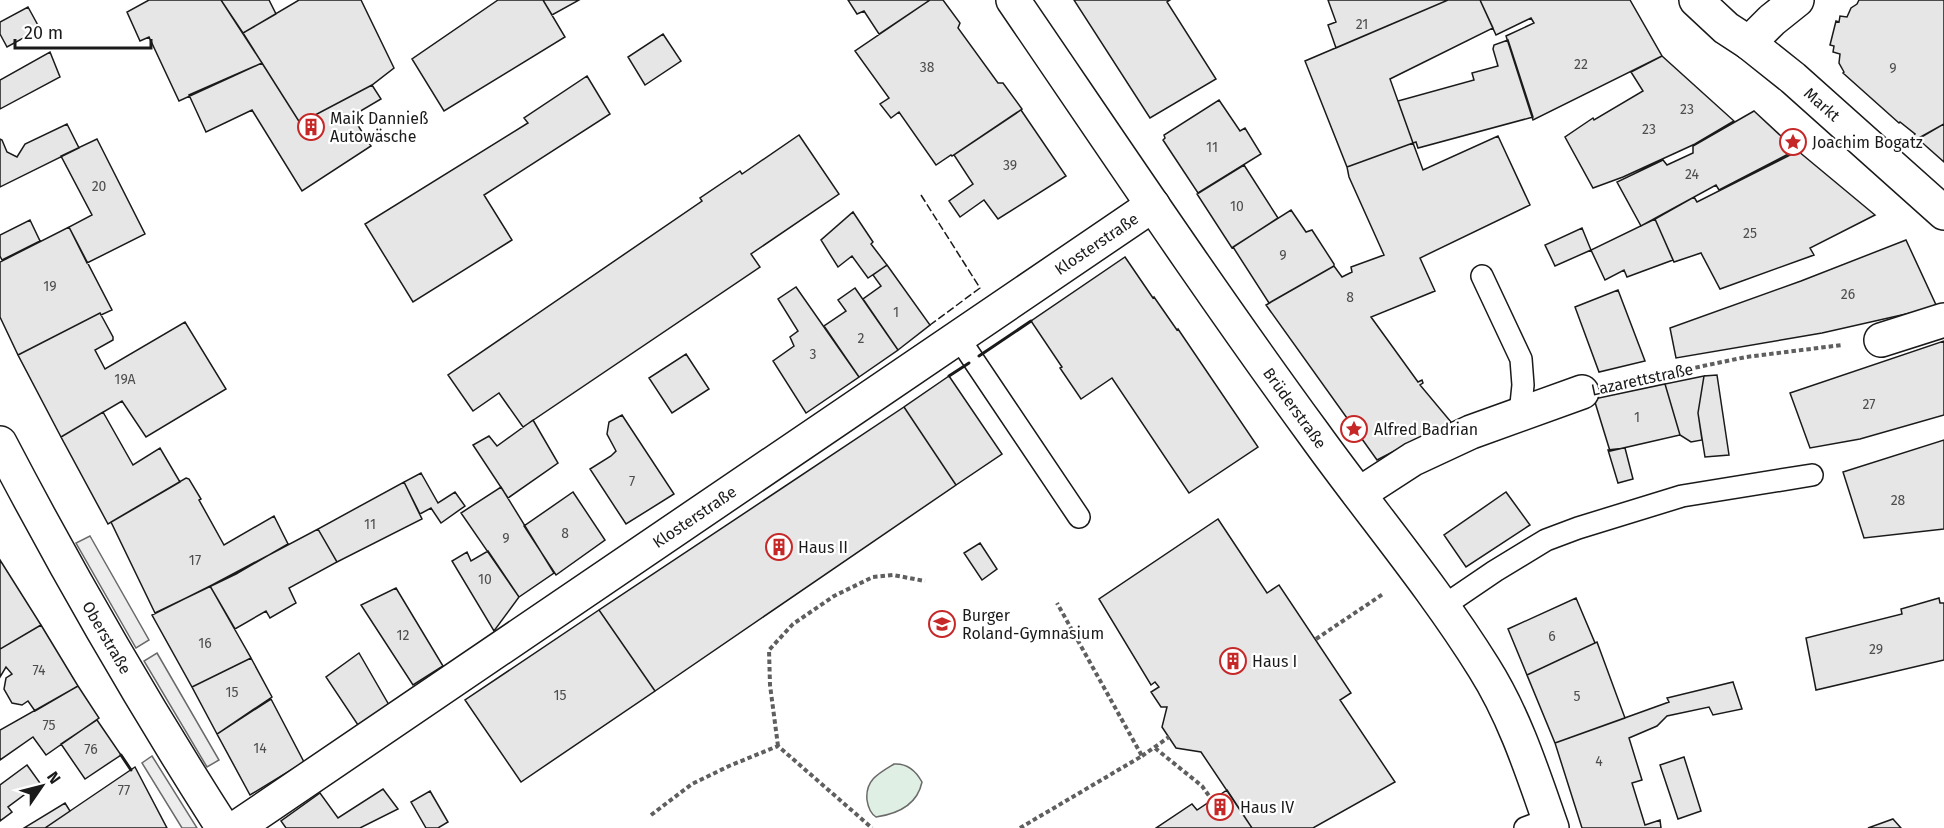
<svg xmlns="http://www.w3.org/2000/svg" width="1944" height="828" viewBox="0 0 1944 828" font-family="'Fira Sans',sans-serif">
<rect width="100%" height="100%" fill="#fff"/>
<!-- green -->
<path fill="#e0efe3" stroke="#6a6a6a" stroke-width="1.5" d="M894 764C907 763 916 771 922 782 917 806 897 814 876 817 870 813 868 807 867 800 865 780 879 773 894 764Z"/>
<!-- parking -->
<path fill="#ededed" stroke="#6a6a6a" stroke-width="1.5" d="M90 536 149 640 136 648 76 543Z
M157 653 219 760 207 767 144 661Z
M152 756 197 828H182L142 763Z"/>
<!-- building -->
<path fill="#e6e6e6" stroke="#1a1a1a" stroke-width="1.5" d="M149 0H221L262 63 179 101 149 37 140 41 127 12Z
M221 0H269L276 14 243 33Z
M299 0H361L394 68 372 85 300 123 243 33Z
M498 0H543L565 37 444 111 412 59Z
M543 0H579L552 15Z
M848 0H930L879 34 864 11 857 14Z
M930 0H943L960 23 958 28 998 83H1003L1022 109 952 156 951 155 936 165 899 112 891 118 880 104 889 98 855 51Z
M1074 0H1170L1167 2 1216 79 1150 118Z
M1328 0H1448L1336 48 1328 25 1336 22Z
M1448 0H1480L1493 28 1390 79 1413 143 1347 167 1305 61Z
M1480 0H1630L1662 56 1533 120 1506 36 1534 23 1531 18 1496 35Z
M1859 0H1944V124L1917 139 1913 137 1915 134 1900 122 1899 123 1843 73 1844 72 1839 63 1840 54 1833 52 1834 46 1830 45 1836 21 1839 22 1840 16 1847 17 1851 8 1857 4Z
M28 7 40 29 7 47 0 34V22Z
M663 34 681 61 645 85 628 57Z
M1508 40 1533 117 1418 148 1416 142 1413 143 1398 101 1474 80 1472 73 1498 66 1493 49 1494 45Z
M50 52 60 77 0 109V80Z
M1662 56 1734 121 1695 144 1623 177 1593 188 1565 137 1593 118 1594 120 1643 91 1631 72Z
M262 63 300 123 372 85 381 99 352 116 371 146 302 191 252 110 206 132 189 95Z
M587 76 610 114 484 195 512 240 413 302 365 224 528 123 524 118Z
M1219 100 1240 131 1245 128 1261 154 1198 193 1163 140 1165 138 1164 135Z
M1021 110 1066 176 998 219 984 200 960 217 949 201 973 184 954 155Z
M1754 111 1796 150 1719 190 1716 185 1641 226 1617 182 1663 160 1667 165 1693 153V146Z
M67 124 79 148 0 187V139L2 140 7 152 17 157 25 144Z
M1944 124V162L1918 139Z
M799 135 839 194 751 254 760 267 523 427 499 393 473 411 448 375 702 201 700 198 740 171 742 174Z
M1498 136 1530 205 1420 258 1435 291 1371 317 1418 382 1422 380 1423 383 1420 385 1451 422 1377 460 1266 305 1334 266 1342 277 1352 272 1351 267 1384 255 1349 177 1347 167 1413 143 1423 170Z
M97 139 145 234 87 263 69 227 92 215 61 156Z
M1798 151 1875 215 1810 248 1814 255 1720 289 1701 253 1674 262 1655 219 1694 197 1697 202Z
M1244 165 1278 218 1232 248 1197 194Z
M1291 210 1306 232 1312 230 1334 264V266L1269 303 1233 247Z
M853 212 873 242 871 244 887 265 868 278 852 256 838 267 821 240Z
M1655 219 1673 260 1627 277 1624 270 1605 280 1591 250Z
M30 220 40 241 2 260 0 256V235Z
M69 227 112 310 101 315 100 313 18 355 0 317V262Z
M1582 228 1591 250 1555 266 1545 245Z
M1906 240 1937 307 1822 333 1676 358 1670 328 1801 281Z
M1125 257 1153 298 1154 297 1177 330 1178 329 1258 447 1189 493 1112 378 1081 399 1060 368 1062 367 1031 321Z
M887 265 930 325 898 350 863 299 881 286 873 275Z
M796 287 859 377 806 413 773 361 794 346 790 337 798 331 778 299Z
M855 288 898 350 859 377 824 326 846 311 838 300Z
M1618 290 1645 361 1599 372 1575 307Z
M100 313 113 337V340L95 350 105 369 185 322 226 389 146 437 122 401 61 437 18 355Z
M1944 341V415L1860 439 1810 448 1790 393Z
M686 354 709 389 672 413 649 378Z
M1717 375 1729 455 1705 457 1698 413 1704 376Z
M949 376 1002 454 956 485 904 407Z
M1704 376 1698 413 1702 440 1691 442 1680 435 1665 384Z
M1665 384 1680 435 1610 451 1594 399Z
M904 407 956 485 655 691 599 610Z
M103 412 133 465 160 448 180 482 108 524 61 437Z
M622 415 674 494 626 524 590 469 611 456 616 451 607 434 609 422Z
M533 420 558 463 508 498 473 445 489 436 497 446Z
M1944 440V529L1864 538 1843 472Z
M1625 448 1633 479 1618 483 1608 450Z
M421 473 438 503 455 492 465 506 441 523 431 508 420 514 404 482Z
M186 478 189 479 201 499 199 500 224 545 274 516 288 544 236 574 155 613 111 522Z
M404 482 422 519 337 562 318 529Z
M501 487 554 573 519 597 461 513Z
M573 492 605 540 556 575 524 526Z
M1506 492 1530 525 1466 567 1444 535Z
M1218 519 1267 593 1279 585 1351 693 1340 700 1395 782 1313 828H1252L1201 752 1176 748 1162 727 1167 707H1161L1151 692 1159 687 1155 682 1151 685 1099 599Z
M318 529 337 562 289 588 296 603 270 618 266 611 235 629 210 586Z
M980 543 997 569 982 580 964 553Z
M488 551 519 597 494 631 452 561 467 552 471 561Z
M0 560 41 625 0 649Z
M210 586 251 658 192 687 152 615Z
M396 588 443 666 413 685 361 605Z
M1576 598 1595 643 1527 675 1508 629Z
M1939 598 1940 603H1944V660L1816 690 1806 638 1902 614 1901 609Z
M599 610 655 691 521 782 465 700Z
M41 625 78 686 35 711 28 701 22 705 12 703 4 689 6 678 12 674 6 667 0 677V649Z
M1597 642 1625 718 1555 743 1527 675Z
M359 653 389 705 358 725 326 677Z
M251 658 272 697 217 734 192 687Z
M1733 682 1742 709 1713 715 1709 707 1667 716 1657 726 1629 738 1642 780 1632 783 1645 825 1660 820 1661 828H1582L1555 743 1669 702 1667 698Z
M78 686 99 718 46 755 33 737 0 760V730Z
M271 699 304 762 250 795 217 734Z
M97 720 121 755 85 779 61 744Z
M1684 757 1701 811 1678 819 1660 765Z
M27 765 40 783 8 807 12 812 0 821V785Z
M135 767 167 828H45L70 811Z
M383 789 398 809 360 828H286L281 821 320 793 338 818Z
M1227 790 1252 828H1156L1192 804 1197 810Z
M430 791 448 822 438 828H426L411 802Z
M65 803 70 811 45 828H24Z
M1893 819 1901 828H1868Z"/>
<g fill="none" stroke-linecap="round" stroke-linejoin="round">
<defs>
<path id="service" d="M1482 276 1521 359 1523 385 1520 414
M958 337 1079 517
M1442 607 1495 571 1546 540 1578 528 1682 496 1812 475
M1525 828 1549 819"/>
<g id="minor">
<path d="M1749 43 1772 20 1797 0"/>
<path d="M1881 340 1944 320"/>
<path id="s1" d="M0 443C69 575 143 703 223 828"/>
<path d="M1359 494 1413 459 1471 432 1582 392"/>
<path id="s2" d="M236 828 1153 205"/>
</g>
<g id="tertiary">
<path id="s3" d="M1013 0C1112 145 1210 292 1314 434 1370 512 1433 586 1484 668 1515 717 1533 774 1552 828"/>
<path id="s4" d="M1696 0 1726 28 1749 43 1793 78 1944 213"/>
</g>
</defs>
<!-- service casing -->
<use href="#service" stroke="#1a1a1a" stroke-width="24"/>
<!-- minor casing -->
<use href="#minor" stroke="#1a1a1a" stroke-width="36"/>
<!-- tertiary casing -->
<use href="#tertiary" stroke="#1a1a1a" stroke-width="36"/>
<!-- path -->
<path stroke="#5f5f5f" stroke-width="4" stroke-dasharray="4.5 3" stroke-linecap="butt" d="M1622 383 1746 357 1842 345
M1316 639 1383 594
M778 746 770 685 769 650 793 624 834 596 873 577 893 575 925 581
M1155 748 1202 786 1212 800
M1142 756 1169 737
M651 815 692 784 729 766 778 746 872 828
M1020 828 1142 756 1057 603"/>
<!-- service -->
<use href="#service" stroke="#fff" stroke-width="21"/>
<!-- minor -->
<use href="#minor" stroke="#fff" stroke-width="33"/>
<!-- tertiary -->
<use href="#tertiary" stroke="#fff" stroke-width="33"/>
<!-- fence -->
<path stroke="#1a1a1a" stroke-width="1.5" stroke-dasharray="8 3" stroke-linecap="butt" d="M921 195 980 288 930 325"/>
<!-- wall -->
<path stroke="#1a1a1a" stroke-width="3" d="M979 356 1031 321
M949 376 969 363
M121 755 131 770"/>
</g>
<!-- icons -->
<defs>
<symbol id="building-ring" viewBox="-11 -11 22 22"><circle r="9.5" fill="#fff" stroke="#c62828" stroke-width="1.5"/><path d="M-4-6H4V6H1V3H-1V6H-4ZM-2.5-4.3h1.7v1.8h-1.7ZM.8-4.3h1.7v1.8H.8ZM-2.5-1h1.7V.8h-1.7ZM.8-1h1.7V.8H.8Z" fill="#c62828"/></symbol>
<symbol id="sight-ring" viewBox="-11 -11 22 22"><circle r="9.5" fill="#fff" stroke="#c62828" stroke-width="1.5"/><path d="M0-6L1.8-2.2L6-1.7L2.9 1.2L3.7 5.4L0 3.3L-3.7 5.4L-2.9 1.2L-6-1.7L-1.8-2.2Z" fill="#c62828"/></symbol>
<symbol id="school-ring" viewBox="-11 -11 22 22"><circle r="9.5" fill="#fff" stroke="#c62828" stroke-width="1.5"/><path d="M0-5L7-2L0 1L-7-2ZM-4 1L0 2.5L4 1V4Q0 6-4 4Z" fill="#c62828"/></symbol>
</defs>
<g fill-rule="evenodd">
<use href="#building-ring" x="296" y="112" width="30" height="30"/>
<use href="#sight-ring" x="1778" y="127" width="30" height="30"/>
<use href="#sight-ring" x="1339" y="414" width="30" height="30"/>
<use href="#building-ring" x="764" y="532" width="30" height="30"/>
<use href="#school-ring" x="927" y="609" width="30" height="30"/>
<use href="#building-ring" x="1218" y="646" width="30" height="30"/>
<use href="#building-ring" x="1205" y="792" width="30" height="30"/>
</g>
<g text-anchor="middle" stroke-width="4.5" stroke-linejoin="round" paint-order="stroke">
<!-- number labels -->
<g font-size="14" fill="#4d4d4d">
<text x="1362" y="29">21</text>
<text x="1581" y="69">22</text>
<text x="927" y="72">38</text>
<text x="1893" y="73">9</text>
<text x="1687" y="114">23</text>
<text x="1649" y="134">23</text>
<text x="1212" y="152">11</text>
<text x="1010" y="170">39</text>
<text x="1692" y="179">24</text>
<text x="99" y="191">20</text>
<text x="1237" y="211">10</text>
<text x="1750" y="238">25</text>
<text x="1283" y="260">9</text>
<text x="50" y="291">19</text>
<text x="1848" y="299">26</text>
<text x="1350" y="302">8</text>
<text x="896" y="317">1</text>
<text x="861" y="343">2</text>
<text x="813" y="359">3</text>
<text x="125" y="384">19A</text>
<text x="1869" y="409">27</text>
<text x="1637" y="422">1</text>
<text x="632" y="486">7</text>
<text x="1898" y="505">28</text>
<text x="370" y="529">11</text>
<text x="565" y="538">8</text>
<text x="506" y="543">9</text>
<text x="195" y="565">17</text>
<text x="485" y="584">10</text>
<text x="403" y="640">12</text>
<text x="1552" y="641">6</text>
<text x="205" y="648">16</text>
<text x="1876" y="654">29</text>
<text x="39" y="675">74</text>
<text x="232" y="697">15</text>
<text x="560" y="700">15</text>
<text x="1577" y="701">5</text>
<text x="49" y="730">75</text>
<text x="260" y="753">14</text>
<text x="91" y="754">76</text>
<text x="1599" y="766">4</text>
<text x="124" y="795">77</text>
</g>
<!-- street labels -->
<g font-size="16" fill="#1a1a1a" stroke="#fff">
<text dy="6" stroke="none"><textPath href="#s4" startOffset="164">Markt</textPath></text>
<text dy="6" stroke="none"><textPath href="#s2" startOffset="1040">Klosterstraße</textPath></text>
<text transform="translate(1642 379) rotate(-12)" y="6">Lazarettstraße</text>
<text dy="6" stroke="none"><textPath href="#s3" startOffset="496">Brüderstraße</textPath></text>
<text dy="6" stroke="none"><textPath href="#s2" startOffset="554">Klosterstraße</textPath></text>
<text dy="6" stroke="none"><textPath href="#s1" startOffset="222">Oberstraße</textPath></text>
</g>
<!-- poi labels -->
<g font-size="16" fill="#1a1a1a" stroke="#fff" text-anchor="start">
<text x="330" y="124">Maik Dannieß<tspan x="330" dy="18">Autowäsche</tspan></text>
<text x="1812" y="148">Joachim Bogatz</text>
<text x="1374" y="435">Alfred Badrian</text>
<text x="798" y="553">Haus II</text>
<text x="962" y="621">Burger<tspan x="962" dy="18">Roland-Gymnasium</tspan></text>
<text x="1252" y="667">Haus I</text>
<text x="1240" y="813">Haus IV</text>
</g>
</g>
<!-- north arrow -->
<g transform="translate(42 786) rotate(55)" stroke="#ffffff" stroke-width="4.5" paint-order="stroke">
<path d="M0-4.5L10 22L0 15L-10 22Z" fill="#1a1a1a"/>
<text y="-9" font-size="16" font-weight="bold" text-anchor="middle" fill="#1a1a1a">N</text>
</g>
<!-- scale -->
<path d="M15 39v9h136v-9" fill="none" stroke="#1a1a1a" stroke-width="3"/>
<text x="24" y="39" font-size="18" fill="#1a1a1a" stroke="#ffffff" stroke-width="4.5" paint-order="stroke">20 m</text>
</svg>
